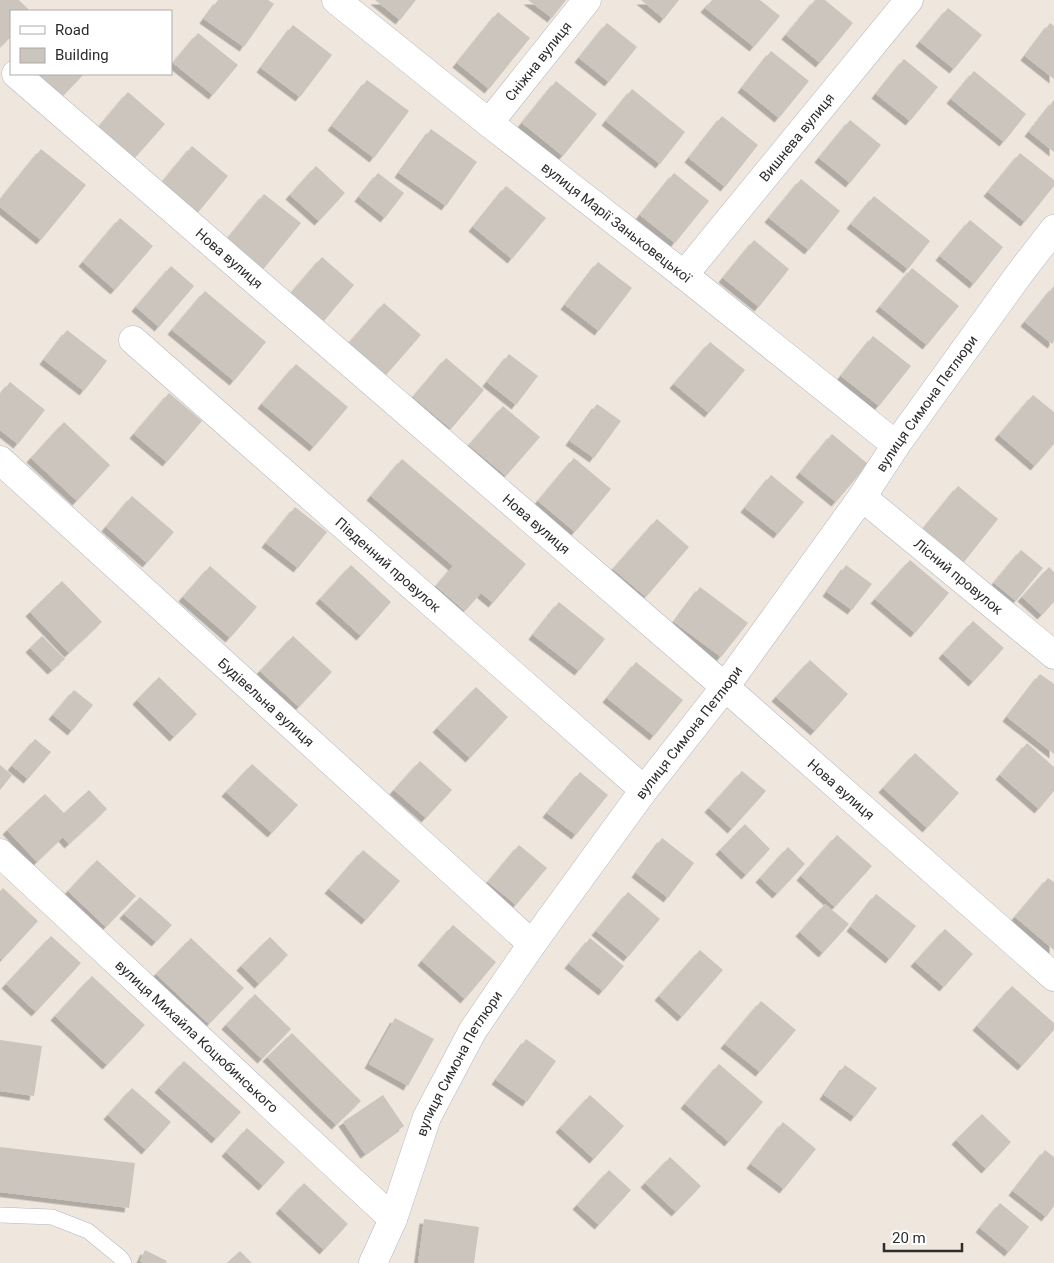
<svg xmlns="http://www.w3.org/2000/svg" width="1054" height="1263" viewBox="0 0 1054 1263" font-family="Roboto,sans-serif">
<defs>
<filter id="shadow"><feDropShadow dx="-4.5" dy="4.5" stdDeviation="0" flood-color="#0004"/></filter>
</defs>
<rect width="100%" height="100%" fill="#efe7de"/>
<!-- building -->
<path fill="#cbc5bd" filter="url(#shadow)" d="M0 0H19L30 11H11V37L0 47Z
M218 0H268L274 4 244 47 204 19Z
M375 0H416L400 20Z
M528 0H566L552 18Z
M641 0H679L664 19Z
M712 0H760L780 16 754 47 705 8Z
M815 0H825L853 23 820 63 786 35Z
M948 8 982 35 954 69 920 42Z
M498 12 530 38 489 89 457 63Z
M607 23 637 47 609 82 579 58Z
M1050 23 1054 26V79L1025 56Z
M293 25 332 55 300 97 261 68Z
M198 33 238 65 213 95 173 63Z
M771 51 809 81 779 118 742 88Z
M904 59 938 87 910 121 876 94Z
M974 71 1026 114 1004 142 951 99Z
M33 74H84L59 100Z
M367 80 409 111 374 158 332 126Z
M556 81 597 114 563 156 522 123Z
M632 89 685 132 660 164 606 121Z
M128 92 165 124 133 160 97 129Z
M1054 100V152L1029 132Z
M722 116 758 145 725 187 689 158Z
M850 120 881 145 850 183 819 158Z
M431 129 477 162 446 206 399 173Z
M192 146 228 176 196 215 160 185Z
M41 149 86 185 41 240 0 207V200Z
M1020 153 1054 180V186L1025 222 988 192Z
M316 166 345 193 319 221 290 195Z
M378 173 404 193 385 218 359 197Z
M674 173 709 201 675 243 640 215Z
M801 179 840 211 809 250 769 218Z
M506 186 546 218 512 259 473 227Z
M264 194 301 223 261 272 224 243Z
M874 196 930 241 908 269 851 224Z
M120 218 153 246 115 290 83 262Z
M970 220 1003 247 974 284 940 256Z
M754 240 789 269 759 307 723 278Z
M322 257 354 285 324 321 291 293Z
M598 262 632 288 599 331 565 305Z
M171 266 194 286 159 327 136 307Z
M912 268 959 306 927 345 880 307Z
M1054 286V341L1052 344 1025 322Z
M205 291 266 342 234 381 172 330Z
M384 303 421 335 385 376 348 344Z
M67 330 107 361 84 391 44 360Z
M873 336 911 366 879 406 841 376Z
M710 342 745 370 709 413 674 384Z
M509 354 538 376 516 405 487 382Z
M446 358 484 390 451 429 413 397Z
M296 364 348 407 314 447 262 404Z
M10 382 45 410 18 444 0 430V395Z
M169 393 202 421 167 462 134 434Z
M1033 395 1054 412V444L1035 466 999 435Z
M597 404 621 421 594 458 570 441Z
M503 406 540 437 506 476 469 445Z
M64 422 110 465 77 501 31 458Z
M832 434 868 464 836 502 800 473Z
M574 458 611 489 575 532 538 501Z
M402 459 526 564 493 603 481 593 465 611 436 586 453 566 371 496Z
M771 475 804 502 778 534 745 508Z
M958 486 998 519 964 562 923 529Z
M132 496 174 532 147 563 106 527Z
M295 507 327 532 298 568 266 543Z
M657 519 689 547 646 597 613 569Z
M1021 550 1043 568 1016 601 994 583Z
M910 560 949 593 915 633 875 599Z
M351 565 391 602 361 636 320 599Z
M846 565 872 584 852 610 827 592Z
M210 566 257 607 230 638 183 597Z
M1049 567 1054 572V602L1042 615 1022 597Z
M62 581 102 622 69 653 30 612Z
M700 587 748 623 721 657 674 622Z
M559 602 605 639 579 671 533 635Z
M973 621 1004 648 973 682 943 654Z
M42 636 65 659 52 670 30 648Z
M293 636 332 672 299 707 260 671Z
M810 660 848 694 815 731 776 697Z
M636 662 683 700 654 736 607 698Z
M1040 674 1054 684V754L1007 717Z
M159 677 197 714 174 737 137 700Z
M476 687 508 717 470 758 437 728Z
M74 690 93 705 72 731 53 715Z
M35 739 51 752 28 779 12 766Z
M1027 743 1054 767V791L1039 809 1000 775Z
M915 753 959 793 927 828 883 788Z
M420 761 452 790 426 818 394 790Z
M252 764 298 805 272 833 226 792Z
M0 765 12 775 0 790Z
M742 771 766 791 732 829 709 808Z
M580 772 608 795 576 835 547 813Z
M89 790 107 809 69 844 63 837 37 862 7 830 45 794 64 813Z
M745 824 770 849 746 875 720 850Z
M837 835 872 866 835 907 801 876Z
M662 838 694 863 668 898 636 873Z
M519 845 547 868 516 905 488 882Z
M788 847 805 864 777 894 760 878Z
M363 850 400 881 366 920 329 889Z
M97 860 136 896 106 927 68 891Z
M1048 878 1054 882V950L1015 917Z
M3 888 38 921 2 960 0 958V891Z
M628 892 660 919 628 957 596 931Z
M876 894 916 926 890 959 851 927Z
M140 897 172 925 156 942 124 914Z
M825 904 849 924 823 953 800 932Z
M453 925 496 962 465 999 422 961Z
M945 929 973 954 944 987 915 962Z
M51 936 81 963 36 1012 6 984Z
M270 937 288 955 259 984 241 966Z
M191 938 244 988 209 1024 156 974Z
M590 938 624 966 603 991 569 964Z
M700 950 723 970 682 1017 659 996Z
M92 976 145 1025 107 1065 55 1016Z
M1012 986 1054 1023V1030L1022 1066 977 1026Z
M255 994 291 1029 262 1059 226 1025Z
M761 1001 796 1030 760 1072 725 1044Z
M395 1018 434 1039 408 1086 369 1064Z
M292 1033 361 1101 336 1125 267 1057Z
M526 1039 556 1061 527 1102 496 1080Z
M0 1040 42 1046 34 1096 0 1091Z
M184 1061 241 1112 216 1139 159 1088Z
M719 1064 763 1102 729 1142 685 1104Z
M845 1065 877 1088 855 1117 824 1095Z
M132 1088 171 1122 146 1150 108 1115Z
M383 1095 404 1126 365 1154 343 1122Z
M590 1095 624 1126 594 1159 560 1128Z
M982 1114 1011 1142 986 1169 956 1140Z
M783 1122 816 1149 784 1189 751 1164Z
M247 1128 285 1162 263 1186 226 1152Z
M0 1147 135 1163 129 1208 0 1192Z
M1045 1150 1054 1157V1206L1046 1217 1013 1191Z
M670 1157 701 1186 676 1212 645 1183Z
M609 1170 631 1190 599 1225 577 1205Z
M304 1183 348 1224 324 1250 280 1209Z
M1000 1203 1029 1227 1009 1252 980 1228Z
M424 1219 479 1227 474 1263H418Z
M145 1250 167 1261 166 1263H143L140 1261Z
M240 1251 252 1263H227Z"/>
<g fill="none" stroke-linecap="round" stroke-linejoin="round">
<defs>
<path id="lane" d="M0 1215 52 1217 88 1231 121 1258 124 1263"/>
<g id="street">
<path id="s1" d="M336 0 489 123 684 275 896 445"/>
<path id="s2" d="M16 74 725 687 1054 977"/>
<path id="s3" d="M489 123 587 0"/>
<path id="s4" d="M684 275 909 0"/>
<path id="s5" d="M133 340 644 790"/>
<path id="s6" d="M0 460 532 944"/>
<path id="s7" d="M862 497 1054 655"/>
<path id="s8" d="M0 853 393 1219"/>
<path id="s9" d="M373 1263 393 1219 427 1117 473 1030 532 944 644 790 725 687 862 497 896 445 1020 273 1054 229"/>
</g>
</defs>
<!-- lane casing -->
<use href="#lane" stroke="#b2b6c1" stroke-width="16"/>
<!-- street casing -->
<use href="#street" stroke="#b2b6c1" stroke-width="29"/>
<!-- lane -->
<use href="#lane" stroke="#fff" stroke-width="15"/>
<!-- street -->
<use href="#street" stroke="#fff" stroke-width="28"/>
</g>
<g text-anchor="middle" stroke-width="5" stroke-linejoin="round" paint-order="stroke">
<!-- street labels -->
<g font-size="14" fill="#2d2d2d" stroke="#fff">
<text dy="5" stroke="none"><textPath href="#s3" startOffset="79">Сніжна вулиця</textPath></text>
<text dy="5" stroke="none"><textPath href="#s4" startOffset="178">Вишнева вулиця</textPath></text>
<text dy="5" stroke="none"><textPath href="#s1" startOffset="358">вулиця Марії Заньковецької</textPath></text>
<text dy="5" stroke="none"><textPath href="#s2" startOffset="282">Нова вулиця</textPath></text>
<text dy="5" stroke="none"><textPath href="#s9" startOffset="1028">вулиця Симона Петлюри</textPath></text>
<text dy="5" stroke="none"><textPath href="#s2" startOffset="688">Нова вулиця</textPath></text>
<text dy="5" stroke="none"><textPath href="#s5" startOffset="340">Південний провулок</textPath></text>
<text dy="5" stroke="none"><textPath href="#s7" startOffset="125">Лісний провулок</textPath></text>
<text dy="5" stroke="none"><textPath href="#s6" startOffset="360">Будівельна вулиця</textPath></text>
<text dy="5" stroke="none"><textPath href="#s9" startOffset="622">вулиця Симона Петлюри</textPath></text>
<text dy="5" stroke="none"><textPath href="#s2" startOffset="1092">Нова вулиця</textPath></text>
<text dy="5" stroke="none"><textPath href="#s8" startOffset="269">вулиця Михайла Коцюбинського</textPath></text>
<text dy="5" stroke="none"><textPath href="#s9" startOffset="218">вулиця Симона Петлюри</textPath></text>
</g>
</g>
<!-- legend -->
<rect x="10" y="10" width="162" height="65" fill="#ffffff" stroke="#ababab"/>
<rect x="20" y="26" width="25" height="8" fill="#ffffff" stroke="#ababab"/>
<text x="55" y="35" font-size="15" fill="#2d2d2d">Road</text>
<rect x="20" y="48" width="25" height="15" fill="#cbc5bd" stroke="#ababab"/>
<text x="55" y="60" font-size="15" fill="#2d2d2d">Building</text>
<!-- scale -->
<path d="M884 1243v8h78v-8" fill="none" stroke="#2d2d2d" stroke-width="2.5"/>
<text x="892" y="1243" font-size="15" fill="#2d2d2d" stroke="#ffffff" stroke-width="4" paint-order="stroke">20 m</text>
</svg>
